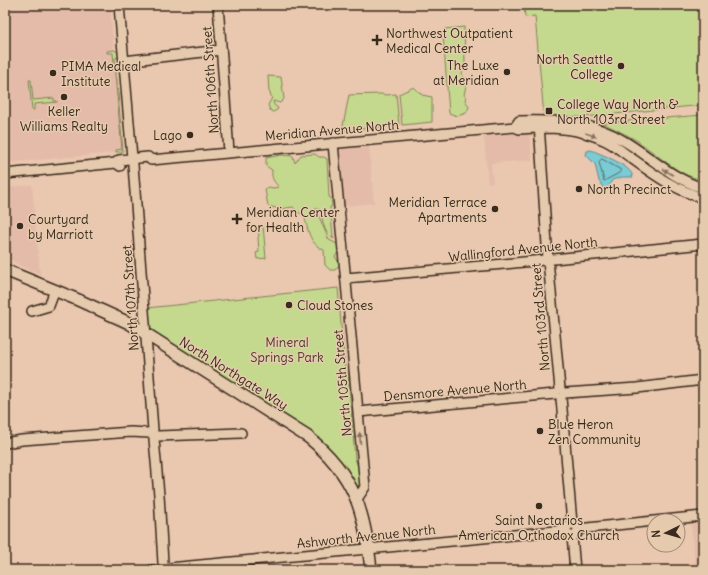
<svg xmlns="http://www.w3.org/2000/svg" width="708" height="575" viewBox="0 0 708 575" font-family="Delius,sans-serif">
<rect width="100%" height="100%" fill="#eac7af"/>
<filter id="ink" filterUnits="userSpaceOnUse"><feTurbulence type="fractalNoise" baseFrequency=".025" numOctaves="2"/><feDisplacementMap in="SourceGraphic" scale="8" xChannelSelector="R" yChannelSelector="G"/><feConvolveMatrix kernelMatrix="1 2 1 2 8 2 1 2 1" color-interpolation-filters="sRGB"/></filter>
<g filter="url(#ink)">
<!-- built -->
<path fill="#e4bba9" d="M5 5H110L123 152 5 163Z
M529 132 532 160 491 163 493 183H488L484 137Z
M369 146 374 203 344 206 339 149Z
M32 185 40 274 23 267 5 257V188Z
M703 522V564L695 565 691 523Z"/>
<!-- green -->
<path fill="#c4d98e" stroke="#808256" d="M524 5H703V105L585 117 544 116 535 16 525 17Z
M464 27 465 63C460 69 462 79 466 85L464 95 466 97 465 100 469 107 466 113 457 116 449 113 443 34 445 29Z
M114 50 118 52 120 57 115 58 123 152H116V150L122 149 113 53H107V51Z
M268 76 281 77 284 99 280 103 273 101 274 105 278 108 277 110 273 112 270 110 268 105 272 98 269 91Z
M29 80H31L33 100 54 98V101H57V102L34 104V110H32Z
M414 87 422 95 432 97V122L402 125 399 94Z
M381 94 386 95 396 94 399 125 342 131 349 95Z
M703 115V178C687 183 651 149 636 140 626 134 614 129 603 123Z
M315 154 319 157H324L327 159 329 197 331 198 332 206 330 207 333 237 334 239C322 233 324 219 319 209H315C321 219 324 230 329 240L339 245V251L335 257 340 264 335 270H330L325 265 324 250C309 244 308 229 304 215L298 212 293 207 280 209 268 206 265 189 269 187 273 188 279 187C274 182 271 178 272 170L266 166V158L281 155 293 156 295 163 301 155Z
M258 226H263L266 258 257 259 256 253 259 252 258 237 259 236Z
M338 288 345 370 348 373 355 459 360 471V484L357 487 337 457 312 433 149 328 147 308Z"/>
<!-- water -->
<path fill="#7acbd4" stroke="#618b8b" d="M591 150C601 154 632 166 633 177H622L612 180 608 189H604L599 181 595 164 586 155 587 151Z"/>
<g fill="none" stroke-linecap="round" stroke-linejoin="round">
<!-- shore -->
<path stroke="#546a67" stroke-width="1" d="M602 159 621 170V172L604 181 599 162Z"/>
<defs>
<path id="minor" d="M119 5 132 158
M218 5 229 152
M124 61 221 50
M539 124 548 260 560 389
M515 127 519 121C556 120 592 121 624 141 651 157 671 178 703 188
M333 143 365 487 357 499
M116 163 119 160 148 157 151 160 515 127 519 129C549 127 578 127 606 141 616 146 624 153 634 160 656 176 676 190 703 198
M133 165 153 430
M5 174 116 163 120 166
M346 278 504 264 703 244
M32 311 49 306 55 290
M565 393 637 388 703 380
M561 398 572 523
M358 412 555 394
M158 436 241 433
M154 439 159 495 163 563
M5 443 22 440 131 432 149 433
M654 521 703 516
M566 530a6 6 0 1 1 12 0a6 6 0 1 1-12 0Z
M578 529 654 521
M572 536 575 570
M169 568 566 530
M152 570H157"/>
<path id="major" d="M5 270 76 299 129 323 308 437C355 475 365 512 371 570"/>
</defs>
<!-- minor casing -->
<use href="#minor" stroke="#3b2a1e" stroke-width="12"/>
<!-- major casing -->
<use href="#major" stroke="#3b2a1e" stroke-width="14"/>
<!-- minor -->
<use href="#minor" stroke="#e6caad" stroke-width="9"/>
<!-- major -->
<use href="#major" stroke="#e6caad" stroke-width="11"/>
</g>
<!-- one-way arrows -->
<defs><path id="oneway-solid" d="M-6-.8H1V-3.2L6.5 0L1 3.2V.8H-6Z"/></defs>
<g fill="#88725e">
<use href="#oneway-solid" transform="translate(591 135) rotate(19)"/>
<use href="#oneway-solid" transform="translate(668 172) rotate(-149)"/>
<use href="#oneway-solid" transform="translate(360 438) rotate(-95)"/>
</g>
</g>
<!-- markers -->
<g fill="#3b2a1e" stroke="#e6caad" stroke-width="1.5">
<path d="M375 34h4v4h4v4h-4v4h-4v-4h-4v-4h4z"/>
<circle cx="621" cy="66" r="4"/>
<circle cx="507" cy="72" r="4"/>
<circle cx="53" cy="73" r="4"/>
<circle cx="64" cy="97" r="4"/>
<rect x="545" y="107" width="8" height="8" rx="2"/>
<circle cx="190" cy="135" r="4"/>
<circle cx="579" cy="189" r="4"/>
<circle cx="495" cy="209" r="4"/>
<path d="M235 213h4v4h4v4h-4v4h-4v-4h-4v-4h4z"/>
<circle cx="20" cy="226" r="4"/>
<circle cx="289" cy="305" r="4"/>
<circle cx="540" cy="431" r="4"/>
<circle cx="539" cy="506" r="4"/>
</g>
<g text-anchor="middle" stroke-width="3" stroke-linejoin="round" paint-order="stroke">
<!-- poi labels -->
<g font-size="13" fill="#3b2a1e" stroke="#e6caad" text-anchor="start">
<text x="386" y="38">Northwest Outpatient<tspan x="386" dy="15">Medical Center</tspan></text>
<text x="613" y="64" text-anchor="end">North Seattle<tspan x="613" dy="15">College</tspan></text>
<text x="499" y="70" text-anchor="end">The Luxe<tspan x="499" dy="15">at Meridian</tspan></text>
<text x="61" y="71">PIMA Medical<tspan x="61" dy="15">Institute</tspan></text>
<text x="557" y="109">College Way North &amp;<tspan x="557" dy="15">North 103rd Street</tspan></text>
<text x="64" y="116" text-anchor="middle">Keller<tspan x="64" dy="15">Williams Realty</tspan></text>
<text x="182" y="140" text-anchor="end">Lago</text>
<text x="587" y="194">North Precinct</text>
<text x="487" y="207" text-anchor="end">Meridian Terrace<tspan x="487" dy="15">Apartments</tspan></text>
<text x="246" y="217">Meridian Center<tspan x="246" dy="15">for Health</tspan></text>
<text x="28" y="224">Courtyard<tspan x="28" dy="15">by Marriott</tspan></text>
<text x="297" y="310">Cloud Stones</text>
<text x="548" y="429">Blue Heron<tspan x="548" dy="15">Zen Community</tspan></text>
<text x="539" y="525" text-anchor="middle">Saint Nectarios<tspan x="539" dy="15">American Orthodox Church</tspan></text>
</g>
<!-- street labels -->
<g font-size="13" fill="#3b2a1e" stroke="#e6caad">
<text transform="translate(210 80) rotate(-94)" y="5">North 106th Street</text>
<text transform="translate(332 130) rotate(-5)" y="5">Meridian Avenue North</text>
<text transform="translate(523 249) rotate(-6)" y="5">Wallingford Avenue North</text>
<text transform="translate(130 298) rotate(-94)" y="5">North 107th Street</text>
<text transform="translate(540 317) rotate(-95)" y="5">North 103rd Street</text>
<text transform="translate(234 373) rotate(32)" y="5">North Northgate Way</text>
<text transform="translate(342 383) rotate(-95)" y="5">North 105th Street</text>
<text transform="translate(455 390) rotate(-5)" y="5">Densmore Avenue North</text>
<text transform="translate(366 536) rotate(-6)" y="5">Ashworth Avenue North</text>
</g>
<!-- park labels -->
<g font-size="13" fill="#493c29" stroke="#e6caad">
<text x="287" y="347">Mineral<tspan x="287" dy="15">Springs Park</tspan></text>
</g>
</g>
<!-- margin -->
<rect width="708" height="575" fill="none" stroke="#e6caad" stroke-width="20"/>
<rect x="10" y="10" width="688" height="555" fill="none" stroke="#3b2a1e" stroke-width="1.5" filter="url(#ink)"/>
<!-- north arrow -->
<g transform="translate(666 533) rotate(265)"><circle r="19" fill="#e6caad" stroke="#a28a74"/>
<path d="M0-3L7 15L0 10L-7 15Z" fill="#3b2a1e"/>
<text y="-6" font-size="11" font-weight="bold" text-anchor="middle" fill="#3b2a1e">N</text>
</g>
</svg>
